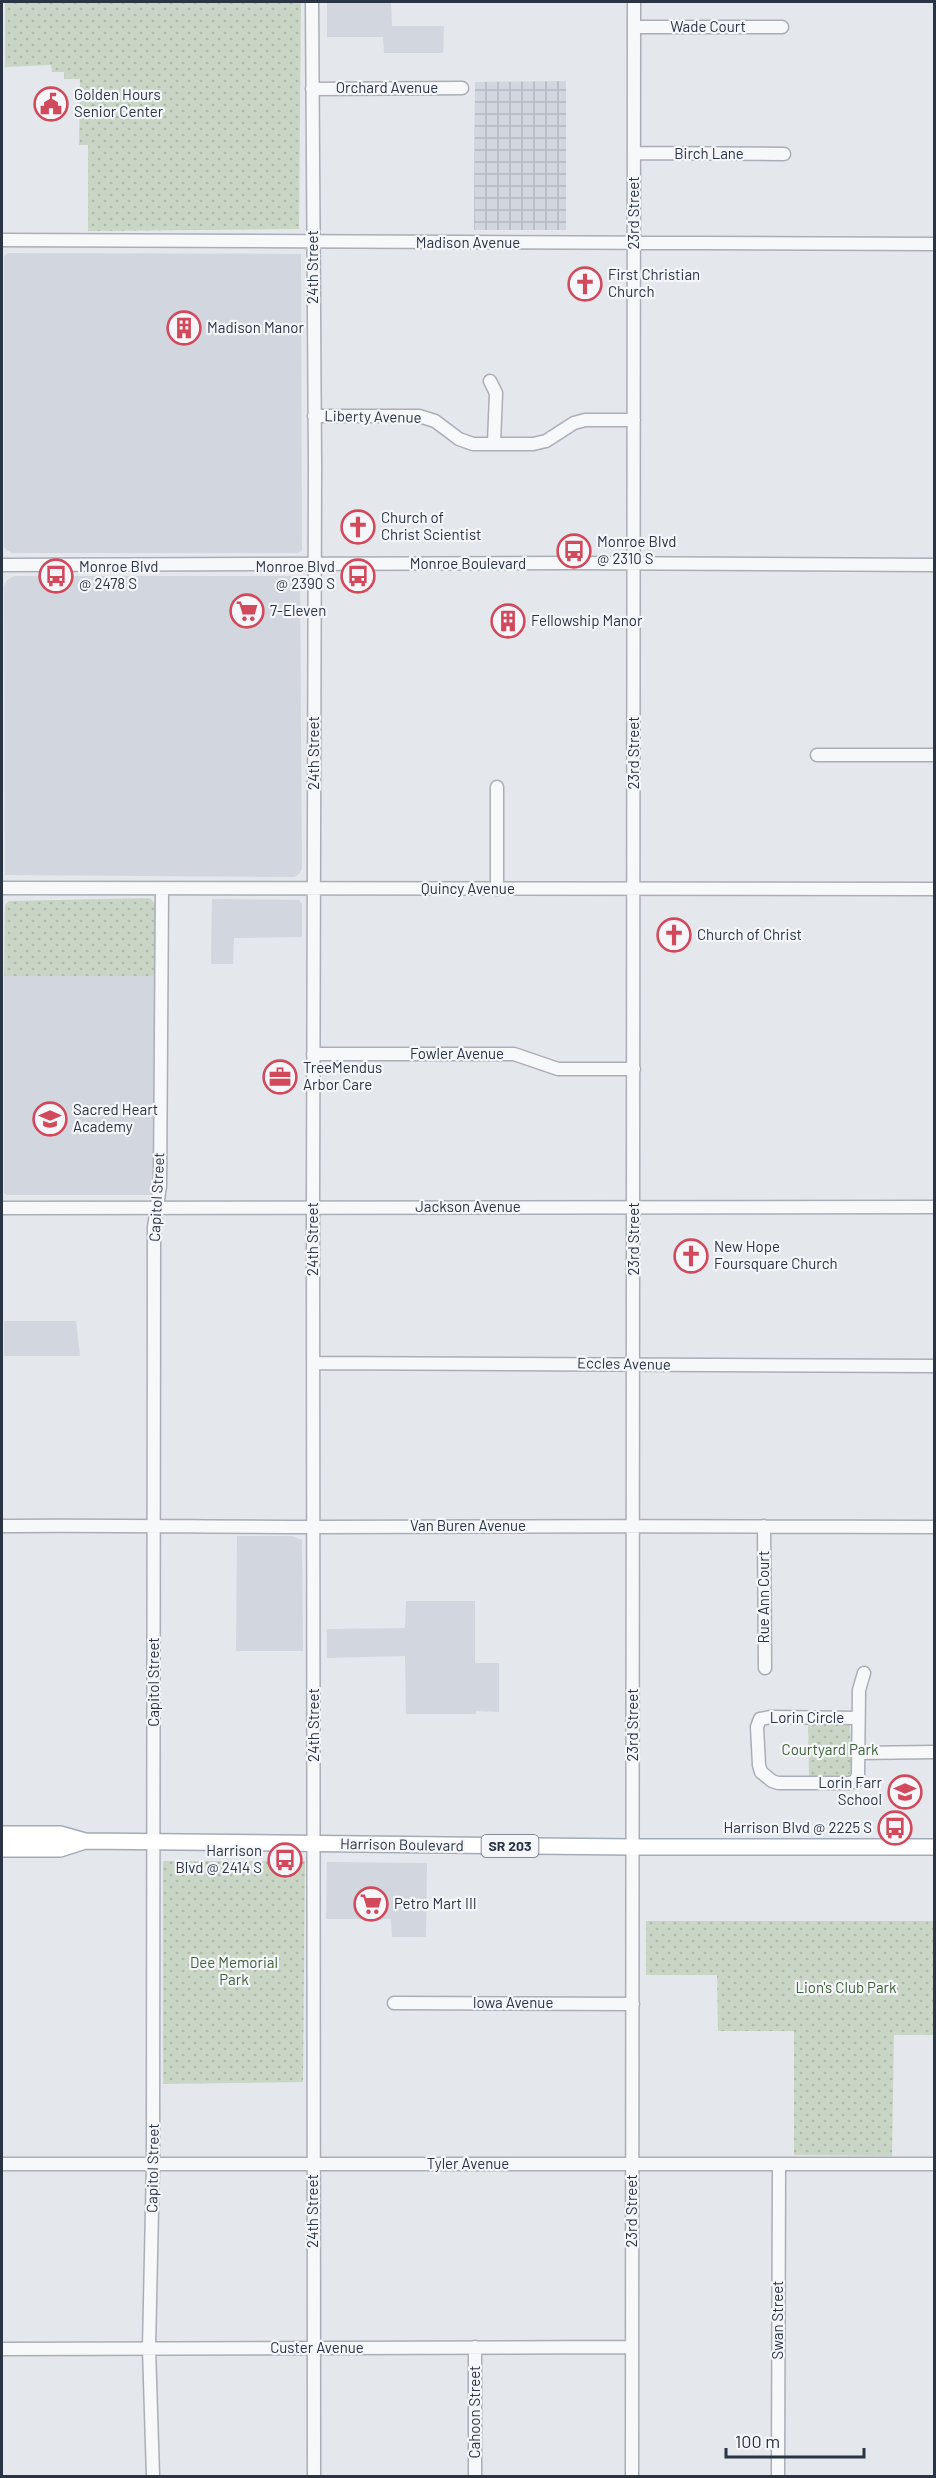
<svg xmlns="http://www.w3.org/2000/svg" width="936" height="2478" viewBox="0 0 936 2478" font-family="Barlow,sans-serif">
<defs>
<pattern id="industrial-grid" width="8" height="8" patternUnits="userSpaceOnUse" patternTransform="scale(1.5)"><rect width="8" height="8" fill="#d2d6de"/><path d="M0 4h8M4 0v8" fill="none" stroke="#b4b8c0"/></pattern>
<pattern id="park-dots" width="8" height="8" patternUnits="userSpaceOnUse" patternTransform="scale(1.5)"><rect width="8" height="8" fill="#c9d6c5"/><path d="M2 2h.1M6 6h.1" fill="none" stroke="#adb8ab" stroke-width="1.8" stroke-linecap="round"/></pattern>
</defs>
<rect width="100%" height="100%" fill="#e4e7ec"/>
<!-- built -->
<path fill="#d2d6de" d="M327 2H391L392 26H444L443 53H384L383 37H327Z
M8 253 301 254 302 551 298 553H12L7 550 4 547V256Z
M14 576H295L300 579 302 869 299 874 294 877 5 875 4 586 7 580Z
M212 899 299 900 302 904V937L234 938 233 964H211Z
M4 976H156L155 1193 153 1195H7L4 1193Z
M4 1321H76L80 1356H4Z
M237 1536H292L302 1540 303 1651H236Z
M406 1601H475V1663H499V1712L476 1711V1714H406L405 1656 327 1658V1629L405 1628Z
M327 1862 427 1863 426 1937H392L391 1919H326Z"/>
<!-- industrial -->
<path fill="url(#industrial-grid)" d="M566 81V230H474L475 82Z"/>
<!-- park -->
<path fill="url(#park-dots)" d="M5 2H301L299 229 88 231V145H79L80 79H64V72H52L51 65 5 67Z
M150 898 156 905V976H4L5 905 9 901Z
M808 1723 845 1724 850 1726 852 1770 849 1775 809 1777Z
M163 1861H305L303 2082 163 2084Z
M646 1921H934V2035H894L892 2156 794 2155V2031H718L717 1975H646Z"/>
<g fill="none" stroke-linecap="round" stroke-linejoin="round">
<defs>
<path id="minor" d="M312 2 315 464 313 1208 314 2476
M635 27H782
M312 89 462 88
M634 153 784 154
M2 240 934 244
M490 381 496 393 494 443
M314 416H419L435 421 459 439 473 444H533L546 441 574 423 585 420H634
M2 565 569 563 934 565
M817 755H934
M2 888 934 889
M497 889V787
M313 1054H514L558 1069H634
M2 1208 934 1207
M314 1363 934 1366
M2 1526C106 1525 211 1527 316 1527 522 1526 728 1526 934 1527
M764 1526 765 1668
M858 1718 771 1717 760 1719 757 1727 759 1765 761 1772 772 1781 778 1783H849L856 1781 858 1774 859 1690 864 1673
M858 1753 934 1752
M394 2003 633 2004
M2 2164H934
M2 2349 632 2347
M153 2476 149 2348 153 2164 154 1227 160 1186 162 889
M475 2476V2347
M632 2476 634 2
M778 2476 779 2164"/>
<path id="major" d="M2 1834H60L85 1841 633 1847H934
M2 1849H60L85 1841"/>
</defs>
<!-- minor casing -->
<use href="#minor" stroke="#a9aeb7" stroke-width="15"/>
<!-- major casing -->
<use href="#major" stroke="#a3abb8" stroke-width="18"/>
<!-- minor -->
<use href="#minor" stroke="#f7f8fa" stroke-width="12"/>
<!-- major -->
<use href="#major" stroke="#fff" stroke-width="15"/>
</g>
<!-- icons -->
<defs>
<symbol id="civic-ring" viewBox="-11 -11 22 22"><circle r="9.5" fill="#f4f6f9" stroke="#d1495b" stroke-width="1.5"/><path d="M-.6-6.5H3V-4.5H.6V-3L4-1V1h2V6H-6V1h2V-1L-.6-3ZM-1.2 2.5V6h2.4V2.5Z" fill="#d1495b"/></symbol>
<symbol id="church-ring" viewBox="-11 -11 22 22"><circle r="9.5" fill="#f4f6f9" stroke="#d1495b" stroke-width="1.5"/><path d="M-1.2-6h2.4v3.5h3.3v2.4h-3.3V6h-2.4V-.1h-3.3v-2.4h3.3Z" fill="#d1495b"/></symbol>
<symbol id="building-ring" viewBox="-11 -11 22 22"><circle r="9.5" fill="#f4f6f9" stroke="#d1495b" stroke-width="1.5"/><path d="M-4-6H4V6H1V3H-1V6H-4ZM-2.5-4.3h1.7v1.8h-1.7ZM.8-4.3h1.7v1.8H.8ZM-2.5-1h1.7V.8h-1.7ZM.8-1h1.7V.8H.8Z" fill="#d1495b"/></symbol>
<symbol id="bus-ring" viewBox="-11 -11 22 22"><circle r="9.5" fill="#f4f6f9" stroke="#d1495b" stroke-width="1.5"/><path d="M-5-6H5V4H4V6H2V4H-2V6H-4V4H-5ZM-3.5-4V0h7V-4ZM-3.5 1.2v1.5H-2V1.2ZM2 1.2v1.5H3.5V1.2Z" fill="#d1495b"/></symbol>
<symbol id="supermarket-ring" viewBox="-11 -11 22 22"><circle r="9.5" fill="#f4f6f9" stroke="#d1495b" stroke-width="1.5"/><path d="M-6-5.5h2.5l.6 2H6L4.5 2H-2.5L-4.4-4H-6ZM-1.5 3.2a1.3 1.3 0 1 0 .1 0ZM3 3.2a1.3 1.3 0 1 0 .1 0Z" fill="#d1495b"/></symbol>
<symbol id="office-ring" viewBox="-11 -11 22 22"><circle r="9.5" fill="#f4f6f9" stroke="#d1495b" stroke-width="1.5"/><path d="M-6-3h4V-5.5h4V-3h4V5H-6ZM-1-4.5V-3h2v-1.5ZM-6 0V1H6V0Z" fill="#d1495b"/></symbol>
<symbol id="school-ring" viewBox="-11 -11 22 22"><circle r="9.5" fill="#f4f6f9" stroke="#d1495b" stroke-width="1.5"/><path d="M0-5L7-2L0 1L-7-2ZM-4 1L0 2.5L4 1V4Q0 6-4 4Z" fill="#d1495b"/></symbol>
</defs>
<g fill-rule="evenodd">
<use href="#civic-ring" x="32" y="85" width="38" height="38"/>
<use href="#church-ring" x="566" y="265" width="38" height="38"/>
<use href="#building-ring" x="165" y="309" width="38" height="38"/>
<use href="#church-ring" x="339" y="508" width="38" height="38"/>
<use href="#bus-ring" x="555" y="532" width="38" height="38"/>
<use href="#bus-ring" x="37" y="557" width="38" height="38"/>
<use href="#bus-ring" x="339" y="557" width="38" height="38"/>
<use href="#supermarket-ring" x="228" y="592" width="38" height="38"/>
<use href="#building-ring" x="489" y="602" width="38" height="38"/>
<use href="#church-ring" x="655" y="916" width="38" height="38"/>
<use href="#office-ring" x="261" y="1058" width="38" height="38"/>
<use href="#school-ring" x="31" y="1100" width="38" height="38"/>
<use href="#church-ring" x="672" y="1237" width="38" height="38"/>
<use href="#school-ring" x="886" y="1773" width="38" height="38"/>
<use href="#bus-ring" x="876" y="1809" width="38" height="38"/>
<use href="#bus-ring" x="266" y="1841" width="38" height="38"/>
<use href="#supermarket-ring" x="352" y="1885" width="38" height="38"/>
</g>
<g text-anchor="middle" stroke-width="4.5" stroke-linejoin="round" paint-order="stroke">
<!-- shield labels -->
<rect fill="#f4f6f9" stroke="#676e7b" stroke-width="1.5" x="481.5" y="1835" width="57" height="22" rx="4.5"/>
<g font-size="14" font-weight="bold" fill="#2b3445">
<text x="510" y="1851">SR 203</text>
</g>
<!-- street labels -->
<g font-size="15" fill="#2b3445" stroke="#f4f6f9">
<text x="708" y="32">Wade Court</text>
<text x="387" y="93">Orchard Avenue</text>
<text x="709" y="159">Birch Lane</text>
<text transform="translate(634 213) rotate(-90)" y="5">23rd Street</text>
<text x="468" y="248">Madison Avenue</text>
<text transform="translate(313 267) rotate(-90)" y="5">24th Street</text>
<text transform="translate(373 417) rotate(1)" y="5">Liberty Avenue</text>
<text x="468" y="569">Monroe Boulevard</text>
<text transform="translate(314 753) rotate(-90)" y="5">24th Street</text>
<text transform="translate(634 753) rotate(-90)" y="5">23rd Street</text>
<text x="468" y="894">Quincy Avenue</text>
<text x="457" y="1059">Fowler Avenue</text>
<text transform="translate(157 1197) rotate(-87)" y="5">Capitol Street</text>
<text x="468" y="1212">Jackson Avenue</text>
<text transform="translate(313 1239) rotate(-90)" y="5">24th Street</text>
<text transform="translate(634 1239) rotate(-90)" y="5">23rd Street</text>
<text transform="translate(624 1364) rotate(1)" y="5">Eccles Avenue</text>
<text x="468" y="1531">Van Buren Avenue</text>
<text transform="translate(764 1597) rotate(-90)" y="5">Rue Ann Court</text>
<text transform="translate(154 1682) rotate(-90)" y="5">Capitol Street</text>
<text x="807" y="1723">Lorin Circle</text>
<text transform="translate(314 1725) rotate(-90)" y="5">24th Street</text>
<text transform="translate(633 1725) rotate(-90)" y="5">23rd Street</text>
<text transform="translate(402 1845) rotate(1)" y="5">Harrison Boulevard</text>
<text x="513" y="2008">Iowa Avenue</text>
<text x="468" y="2169">Tyler Avenue</text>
<text transform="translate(153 2168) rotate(-89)" y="5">Capitol Street</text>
<text transform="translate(313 2211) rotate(-90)" y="5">24th Street</text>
<text transform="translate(632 2211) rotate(-90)" y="5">23rd Street</text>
<text transform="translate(778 2320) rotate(-90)" y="5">Swan Street</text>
<text x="317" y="2353">Custer Avenue</text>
<text transform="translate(475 2412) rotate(-90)" y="5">Cahoon Street</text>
</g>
<!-- poi labels -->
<g font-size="15" fill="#2b3445" stroke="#f4f6f9" text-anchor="start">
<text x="74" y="100">Golden Hours<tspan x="74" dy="17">Senior Center</tspan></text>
<text x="608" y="280">First Christian<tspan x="608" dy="17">Church</tspan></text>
<text x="207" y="333">Madison Manor</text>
<text x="381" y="523">Church of<tspan x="381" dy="17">Christ Scientist</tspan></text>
<text x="597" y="547">Monroe Blvd<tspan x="597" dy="17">@ 2310 S</tspan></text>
<text x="79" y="572">Monroe Blvd<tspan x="79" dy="17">@ 2478 S</tspan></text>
<text x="335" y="572" text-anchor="end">Monroe Blvd<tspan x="335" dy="17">@ 2390 S</tspan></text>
<text x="270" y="616">7-Eleven</text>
<text x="531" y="626">Fellowship Manor</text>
<text x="697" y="940">Church of Christ</text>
<text x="303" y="1073">TreeMendus<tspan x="303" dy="17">Arbor Care</tspan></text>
<text x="73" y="1115">Sacred Heart<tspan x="73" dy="17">Academy</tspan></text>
<text x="714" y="1252">New Hope<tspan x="714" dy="17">Foursquare Church</tspan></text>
<text x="882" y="1788" text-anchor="end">Lorin Farr<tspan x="882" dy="17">School</tspan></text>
<text x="872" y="1833" text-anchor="end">Harrison Blvd @ 2225 S</text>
<text x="262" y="1856" text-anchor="end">Harrison<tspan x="262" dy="17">Blvd @ 2414 S</tspan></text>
<text x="394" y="1909">Petro Mart III</text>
</g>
<!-- park labels -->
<g font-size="15" fill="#3f6138" stroke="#f4f6f9">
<text x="830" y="1755">Courtyard Park</text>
<text x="234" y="1968">Dee Memorial<tspan x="234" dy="17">Park</tspan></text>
<text x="846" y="1993">Lion's Club Park</text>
</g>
</g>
<!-- border -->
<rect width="936" height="2478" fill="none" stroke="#2b3445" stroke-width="6"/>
<!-- scale -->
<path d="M726 2448v9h138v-9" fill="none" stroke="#2b3445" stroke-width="3"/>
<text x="735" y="2448" font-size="18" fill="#2b3445" stroke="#f4f6f9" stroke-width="4.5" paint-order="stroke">100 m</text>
</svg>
